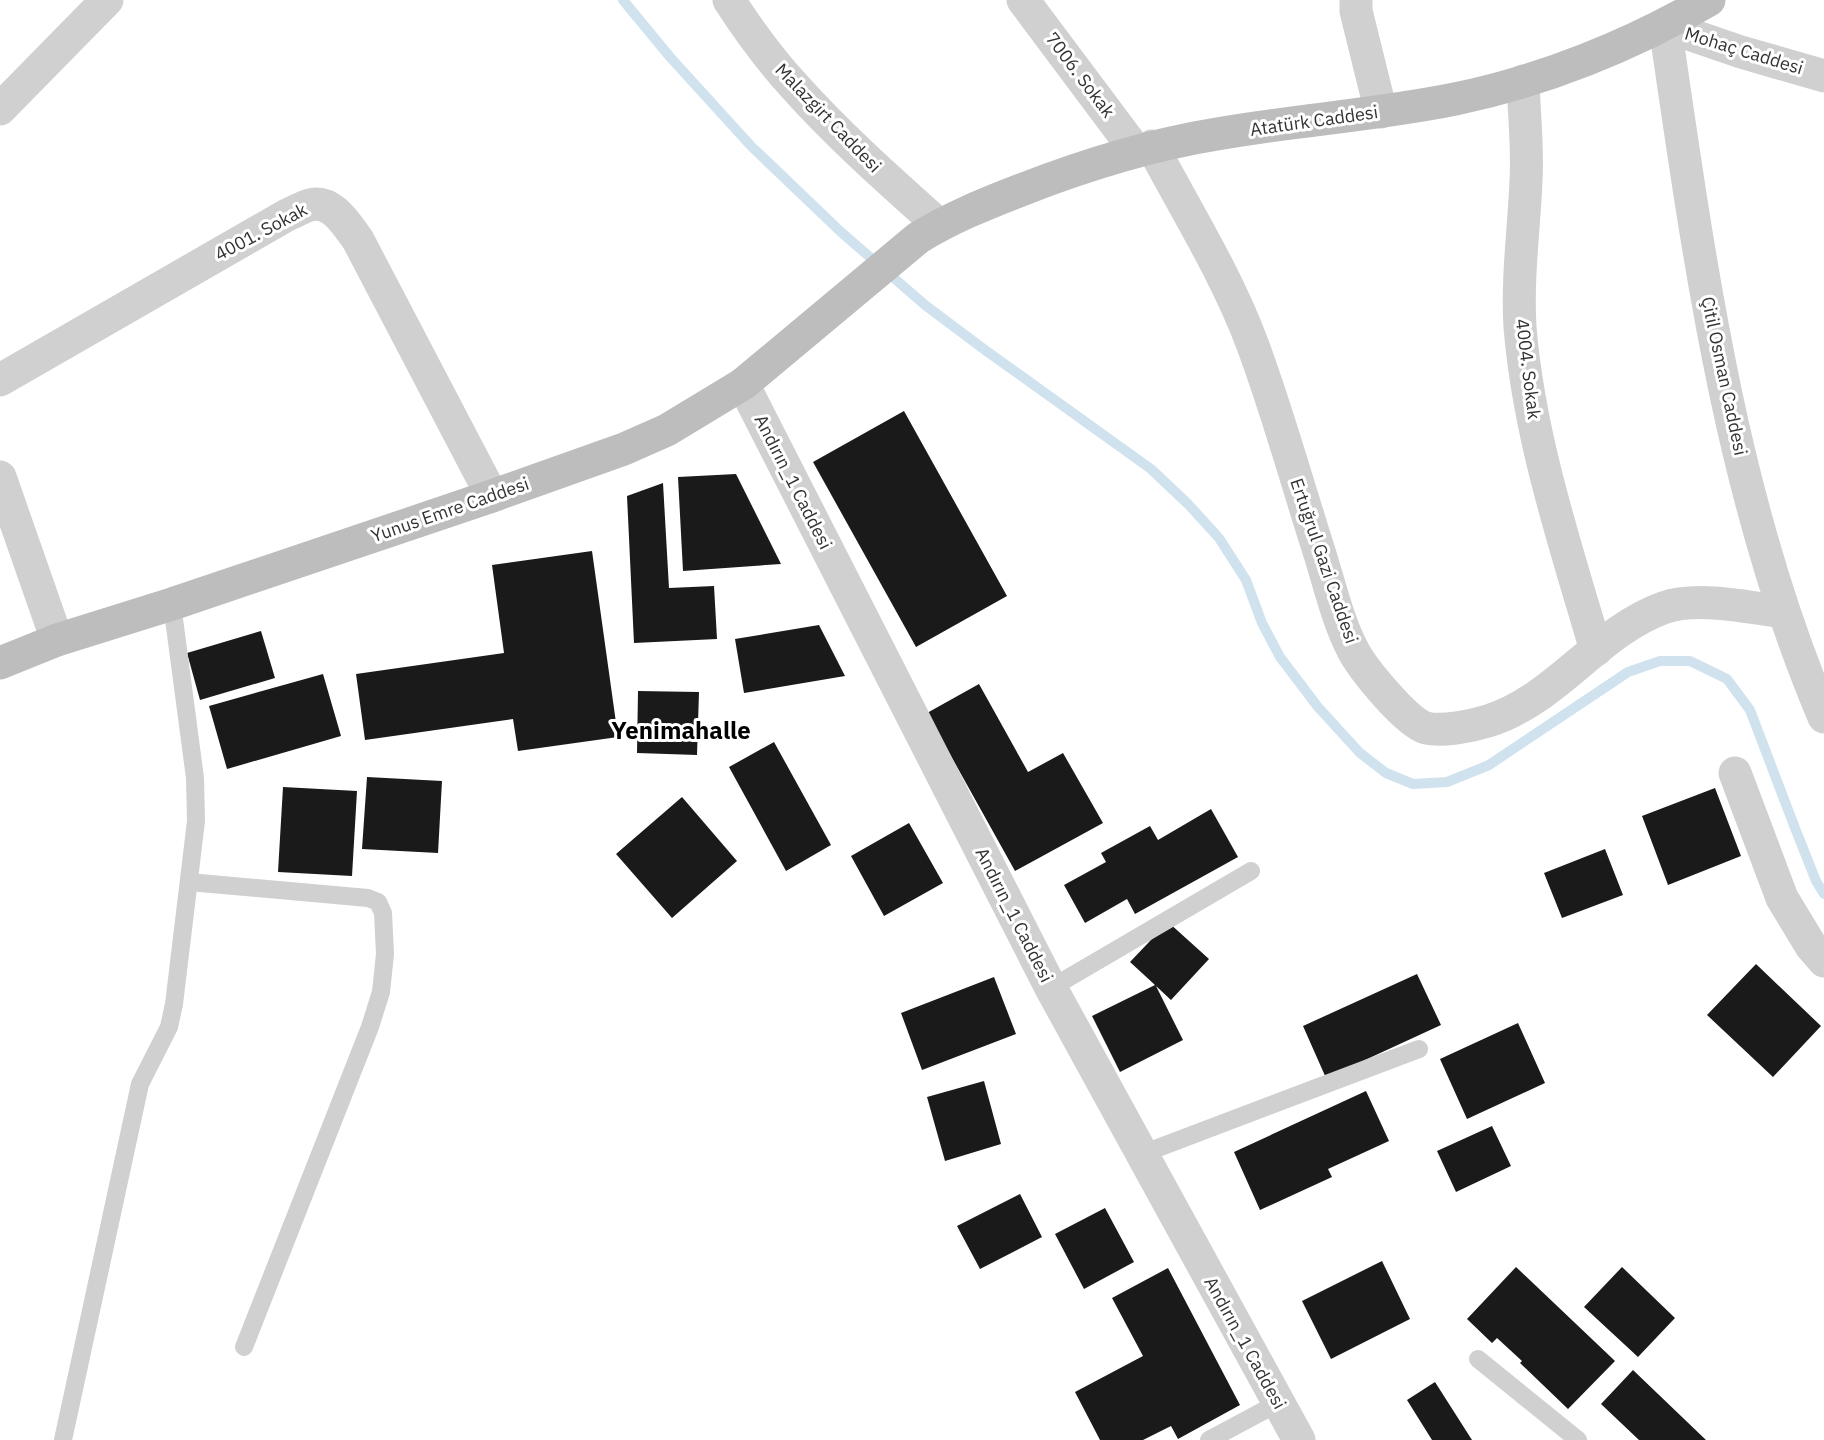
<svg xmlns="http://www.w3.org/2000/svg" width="1824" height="1440" viewBox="0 0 1824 1440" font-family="'IBM Plex Sans',sans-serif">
<rect width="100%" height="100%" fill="#fff"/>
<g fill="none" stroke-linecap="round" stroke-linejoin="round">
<!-- stream -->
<path stroke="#cfe2ee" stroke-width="10" d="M623 0 670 57 751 146 841 232 925 305 985 350 1151 469 1188 504 1219 538 1246 580 1262 623 1280 657 1318 707 1360 753 1386 773 1413 784 1447 782 1489 765 1628 672 1660 661H1690L1727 679 1750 710 1795 828 1816 881 1824 894"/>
</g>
<!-- building -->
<path fill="#1a1a1a" d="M904 411 1007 596 916 647 813 462Z
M736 474 781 564 683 571 678 477Z
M663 483 669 588 714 586 717 639 634 643 627 496Z
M592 551 618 737 518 751 513 719 365 740 356 674 504 653 492 565Z
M819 625 845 676 744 693 735 639Z
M261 631 275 678 200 700 187 653Z
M323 674 341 736 227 769 209 706Z
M979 684 1028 772 1063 753 1103 823 1015 871 927 713Z
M638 691 699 692 697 755 637 753Z
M774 742 831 845 786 871 729 767Z
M367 777 442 781 438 853 362 849Z
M283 787 357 791 352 876 278 872Z
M1715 788 1741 856 1668 885 1642 816Z
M682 797 737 861 672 918 616 854Z
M1211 809 1238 857 1135 914 1127 899 1085 923 1064 885 1106 862 1101 853 1150 826 1158 840Z
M909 823 943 883 884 916 851 856Z
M1605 849 1623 895 1562 918 1544 873Z
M1168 922 1209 959 1171 1000 1156 986 1183 1040 1120 1072 1092 1016 1155 985 1130 962Z
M1756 964 1821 1026 1773 1077 1707 1015Z
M1417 974 1441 1025 1326 1078 1303 1026Z
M994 977 1016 1034 922 1070 901 1013Z
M1518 1023 1545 1083 1467 1119 1440 1059Z
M984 1081 1001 1144 945 1161 927 1097Z
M1366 1091 1389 1141 1328 1169 1332 1177 1260 1210 1234 1152Z
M1492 1126 1511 1166 1456 1192 1437 1151Z
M1020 1194 1042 1237 980 1269 957 1226Z
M1105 1208 1134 1262 1084 1289 1055 1234Z
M1382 1261 1410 1319 1331 1359 1302 1301Z
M1516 1267 1615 1361 1568 1409 1520 1363 1522 1361 1497 1338 1492 1343 1467 1319Z
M1622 1267 1675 1318 1638 1357 1584 1307Z
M1168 1268 1240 1405 1178 1439 1171 1426 1143 1440H1100L1075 1392 1143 1356 1112 1298Z
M1633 1370 1706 1440H1639L1601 1404Z
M1435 1382 1472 1440H1432L1407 1400Z"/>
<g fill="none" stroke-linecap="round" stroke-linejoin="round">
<!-- service -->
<path stroke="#d0d0d0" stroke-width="18" d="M189 882 368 898 378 902 383 913 385 954 381 992 370 1027 244 1347
M1051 988 1251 871
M1142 1154 1419 1049
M1478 1359 1578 1440
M63 1440 140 1084 169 1027 174 1004 196 821 195 778 172 604
M1209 1440 1278 1403"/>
<!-- minor -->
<path stroke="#d0d0d0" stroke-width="33" d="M1023 0 1136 151
M1523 81C1524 114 1528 148 1526 181 1524 229 1517 278 1520 327 1529 437 1565 544 1596 650
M0 380 287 215C295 212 302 207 310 205 332 199 347 225 358 240L492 496
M1735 773 1782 898 1811 946 1824 961"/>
<!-- tertiary -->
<path stroke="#d0d0d0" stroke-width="33" d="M729 0C749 31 771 61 796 88 840 137 890 181 939 225
M1356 0V11L1381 112
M1824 76 1741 52 1665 26C1699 259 1731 499 1824 717
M0 109 107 0
M1152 146C1186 210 1226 274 1252 343 1277 410 1296 479 1318 548 1329 582 1337 620 1354 652 1364 670 1406 722 1426 728 1442 732 1472 726 1488 721 1556 700 1597 632 1663 608 1697 596 1748 607 1783 612
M743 384 1051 988 1299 1440
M0 477 57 640"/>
<!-- secondary -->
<path stroke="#bdbdbd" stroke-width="33" d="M0 663 57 640 172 604 492 496 624 449 667 430 743 384 918 238C950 218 985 204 1021 190 1085 165 1149 145 1217 134 1296 120 1377 115 1455 99 1543 81 1632 45 1709 0"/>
</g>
<g text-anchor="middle" stroke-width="6" stroke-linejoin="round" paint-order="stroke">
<!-- street labels -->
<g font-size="18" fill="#333" stroke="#fff">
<text transform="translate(1744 51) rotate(17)" y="6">Mohaç Caddesi</text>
<text transform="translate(1080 75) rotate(53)" y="6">7006. Sokak</text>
<text transform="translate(828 118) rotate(46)" y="6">Malazgirt Caddesi</text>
<text transform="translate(1314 121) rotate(-8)" y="6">Atatürk Caddesi</text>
<text transform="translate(261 232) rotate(-28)" y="6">4001. Sokak</text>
<text transform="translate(1528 369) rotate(83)" y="6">4004. Sokak</text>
<text transform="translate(1724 376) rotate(78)" y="6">Çitil Osman Caddesi</text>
<text transform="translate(793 482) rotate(63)" y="6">Andırın_1 Caddesi</text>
<text transform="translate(450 510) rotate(-19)" y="6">Yunus Emre Caddesi</text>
<text transform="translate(1324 561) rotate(71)" y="6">Ertuğrul Gazi Caddesi</text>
<text transform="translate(1014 915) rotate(63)" y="6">Andırın_1 Caddesi</text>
<text transform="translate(1245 1343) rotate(61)" y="6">Andırın_1 Caddesi</text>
</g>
<!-- district labels -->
<g font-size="24" font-weight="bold" fill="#000" stroke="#fff">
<text x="681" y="739">Yenimahalle</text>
</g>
</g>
</svg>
